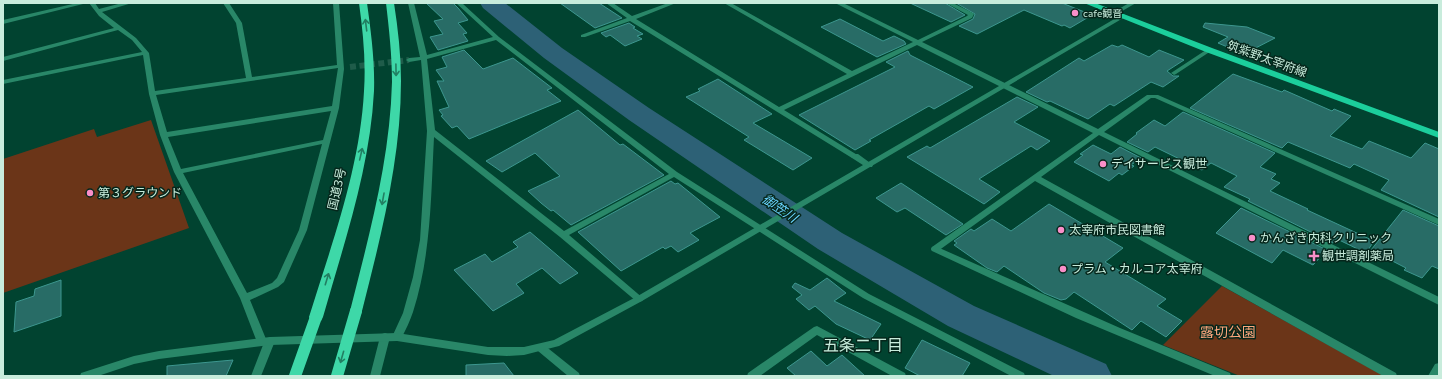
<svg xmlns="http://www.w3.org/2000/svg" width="1442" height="379" viewBox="0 0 1442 379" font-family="Commissioner,'Noto Sans JP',sans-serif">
<rect width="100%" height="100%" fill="#014330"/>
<!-- green -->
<path fill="#6b3518" d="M151 120 189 228 3 293V159L94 129 97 137Z
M1222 286 1384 376H1240L1163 345Z"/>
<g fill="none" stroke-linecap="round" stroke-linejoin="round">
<!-- river -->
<path fill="#2d6176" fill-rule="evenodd" d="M480 3H505L562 48 649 108 842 233 974 306 1106 364 1112 376H1054L948 326 818 249 629 120 544 58 483 8Z"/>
</g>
<!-- building -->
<path fill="#286c66" stroke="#3d978f" d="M426 3H453L458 8 468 20 458 23 467 33 463 34 468 41 438 50 430 37 443 34 434 21 443 19Z
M560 3H599L622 18 595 28Z
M910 3H945L965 15 951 22Z
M956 3H1062L1092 15 1070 28 1064 25 1062 26 1024 10 977 34 959 26 973 19 975 14Z
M840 19 883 41 894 36 904 41 906 44 877 57 821 27Z
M629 23 635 27 633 28 643 34 637 36 642 39 625 46 610 35 606 37 601 33Z
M1205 23 1247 27 1275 38 1244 54 1218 43 1228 37 1203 27Z
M1112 45 1118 47 1122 45 1149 57 1159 50 1184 60 1167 71 1173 76H1179L1163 87 1151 82 1114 106 1110 104 1088 119 1050 101 1047 102 1026 92 1079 58 1084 61Z
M464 50 483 69 513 58 552 88 547 90 561 101 469 139 457 126 452 128 441 116 443 115 439 110 449 107 437 81H444L436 70 447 67 442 57Z
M908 51 910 55 973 87 934 109 929 106 869 140 871 141 855 150 799 115 895 67 886 62Z
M1233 74 1282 92 1284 90 1332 111 1334 109 1351 116 1330 136 1362 149 1369 141 1411 158 1425 143 1439 149V217L1381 190 1389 180 1354 164 1350 168 1288 142 1282 148 1190 108Z
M718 79 772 114 753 123 812 158 793 170 744 140 749 137 686 97 700 91 698 89Z
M1017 97 1038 107 1014 122 1050 141 1037 150 1031 146 979 179 1000 192 984 204 907 157 927 146 930 148Z
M578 110 620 145 623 144 664 175 571 225 553 210 551 211 541 203 528 191 560 176 535 153 502 172 486 161Z
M1183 112 1275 153 1260 167 1276 174 1271 179 1280 183 1270 191 1308 209 1307 210 1374 241 1366 253 1337 239 1333 243 1248 201 1250 199 1224 187 1237 176 1211 163 1202 170 1155 147 1148 152 1127 142 1137 134 1136 133 1154 120 1165 126Z
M1093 145 1111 154 1120 147 1141 158 1131 165 1134 166 1122 175 1119 173 1109 181 1074 162 1083 155 1080 154Z
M671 181 675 184 678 183 720 217 690 233 699 240 678 252 671 246 665 249 663 247 621 271 578 232Z
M901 183 963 224 946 235 905 208 897 212 876 198Z
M1049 204 1123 248 1105 262 1166 299 1157 306 1182 321 1166 337 1141 321 1132 330 1074 292 1066 299 1061 300 1044 293 1004 266 997 272 987 268 954 245 957 243 954 241 971 229 974 231 992 219 1011 231Z
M1241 208 1327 250 1313 265 1283 250 1272 263 1216 233Z
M1403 210 1439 226V269L1432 266 1422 278 1404 270 1406 268 1371 250Z
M530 232 578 273 560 284 542 268 516 284 524 293 493 311 454 270 485 254 492 262 518 247 513 242Z
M827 278 846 293 834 301 881 324 870 340 836 324 815 306 809 310 796 299 802 295 792 287 795 283 810 290Z
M61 280V316L14 332 16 302 34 296 35 289Z
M922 340 970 363 962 376H920L905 368Z
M811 351 827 366 842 355 865 376H796L787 368Z
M233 360 226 376H167V366Z
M504 363 514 376H466V365Z"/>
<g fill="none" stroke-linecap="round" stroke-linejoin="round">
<!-- minor-tunnel -->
<path stroke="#1f5c4a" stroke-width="6" stroke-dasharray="6 3.5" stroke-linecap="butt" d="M350 67 409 60"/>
<!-- service -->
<path fill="#298768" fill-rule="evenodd" d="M1129 3H1136L1117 14 1115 15 1112 13Z
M1209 48 1212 50 1211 51 1176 74 1174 75 1171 73Z
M852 154H858L873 165 872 167H866L852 158 851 156Z
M935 246 1120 328 1230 373 1231 376H1215L1076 318 932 251 931 249 932 247Z"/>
<!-- minor -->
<path fill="#298768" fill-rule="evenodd" d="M77 3H87L3 24V20Z
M89 3H95L99 9 122 3H132L102 12 136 38 149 53 155 91 246 78 236 23 223 3H229L242 23 252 77 337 65 333 3H339L344 69 339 108 307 230 284 282 278 287 250 300 266 339 270 337 273 338 275 341 261 376H251L263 345H259L257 342 240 298 174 172 160 135 149 94 143 55 3 84V80L142 52 132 40 118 30 3 61V57L114 28 99 16ZM338 68 332 106 167 132 156 95ZM331 111 323 140 181 169 168 137ZM322 144 299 230 277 278 272 283 247 293 183 173Z
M408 3H414L427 55 493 37 456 3H462L499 37 677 172 869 294 1024 373 1025 376H1011L863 298 674 177 569 235 644 299 642 301 639 302 636 301 560 237 434 137C431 196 431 256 413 312 410 321 406 329 402 337L400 340 397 341 394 340 392 337 403 313 413 277 420 240 427 131 421 60 409 62 406 60 409 58 420 57ZM496 40 669 174 564 231 435 130 427 59Z
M606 3H613L632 16 668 3H676L636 19 779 107 847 74 724 3H731L852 71 913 42 835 3H843L918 40 967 16 968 15 946 3H953L973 13 974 14 972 18 922 42 1098 129 1147 95H1158L1439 219V225L1155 98H1151L1104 132 1439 297V305L1099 135 1041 177 1396 373 1397 376H1383L1035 181 938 251H932L931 249 932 247 1093 133 917 45 784 110 859 156 858 158H852L630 21 585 37H581V35L627 18Z
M817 326 905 373 906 376H892L817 335 760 376H747L748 373 814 327Z
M385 333 388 334 390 337 380 376H370L380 337 382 334Z
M541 344 544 345 579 373 580 376H568L538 351 536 348 538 345Z
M1439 363V376H1428L1435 364Z"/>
<!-- tertiary -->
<path fill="#298768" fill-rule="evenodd" d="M1123 14 1125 15V17L642 301 559 346 524 355 507 356 488 355 397 341 270 345 159 359 134 364 98 376H80L81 373 134 356 159 351 270 337 397 333 488 347H524L554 340 636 297Z"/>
<!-- primary -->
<path fill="#1cce9c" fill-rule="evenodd" d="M1084 3H1095L1212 48 1439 132V138L1206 52Z"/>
<!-- trunk -->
<path fill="#3ed8a8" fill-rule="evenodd" d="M359 3H367C371 32 375 62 374 91 370 169 344 243 323 317L321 321 316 322 311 321 309 317C332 243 360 168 364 91 366 61 363 32 359 3Z
M386 3H394C398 29 401 55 401 81 401 159 381 236 362 311L361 314 356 316 351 314 350 311C369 236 390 160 392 82 392 55 389 29 386 3Z"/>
<!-- trunk-bridge -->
<path stroke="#3ed8a8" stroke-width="12" d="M295 376 316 317
M337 376 356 311"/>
</g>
<!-- one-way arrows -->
<defs><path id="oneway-shaft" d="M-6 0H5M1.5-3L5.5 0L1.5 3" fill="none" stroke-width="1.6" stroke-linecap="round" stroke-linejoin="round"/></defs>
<g stroke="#227f62">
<use href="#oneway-shaft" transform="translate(366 25) rotate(-97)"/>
<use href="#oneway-shaft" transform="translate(396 70) rotate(89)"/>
<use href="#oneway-shaft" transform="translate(361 154) rotate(-77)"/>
<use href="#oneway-shaft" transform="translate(383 199) rotate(100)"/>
<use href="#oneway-shaft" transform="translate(327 279) rotate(-73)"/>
<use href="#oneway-shaft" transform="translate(342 357) rotate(106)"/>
</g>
<!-- markers -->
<g fill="#f98fc9" stroke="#05261b" stroke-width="1.5">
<circle cx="1075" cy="13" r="4"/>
<circle cx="1103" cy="164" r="4"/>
<circle cx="90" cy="193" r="4"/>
<circle cx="1061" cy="230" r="4"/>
<circle cx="1252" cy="238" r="4"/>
<path d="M1312 250h4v4h4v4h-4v4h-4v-4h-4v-4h4z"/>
<circle cx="1063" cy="269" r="4"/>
</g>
<g text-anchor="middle" stroke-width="3" stroke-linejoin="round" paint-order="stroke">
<!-- far-poi labels -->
<g font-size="10" fill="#c8ecdc" stroke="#05261b" text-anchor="start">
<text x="1083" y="17">cafe観音</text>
</g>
<!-- street labels -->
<g font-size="12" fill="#c8ecdc" stroke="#05261b">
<text transform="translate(1267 59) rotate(20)" y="4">筑紫野太宰府線</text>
<text transform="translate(337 189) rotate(-77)" y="4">国道3号</text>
</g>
<!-- poi labels -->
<g font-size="12" fill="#c8ecdc" stroke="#05261b" text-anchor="start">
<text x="1111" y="168">デイサービス観世</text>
<text x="98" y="197">第３グラウンド</text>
<text x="1069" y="234">太宰府市民図書館</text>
<text x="1260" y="242">かんざき内科クリニック</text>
<text x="1322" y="260">観世調剤薬局</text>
<text x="1071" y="273">プラム・カルコア太宰府</text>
</g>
<!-- water labels -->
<g font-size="13" font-style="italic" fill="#69d4ff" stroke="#05261b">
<text transform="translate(780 208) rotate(34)" y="5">御笠川</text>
</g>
<!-- near-park labels -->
<g font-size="14" fill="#fca77d" stroke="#05261b">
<text x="1228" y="337">露切公園</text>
</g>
<!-- near-neighbourhood labels -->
<g font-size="16" fill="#c8ecdc" stroke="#05261b">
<text x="863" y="351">五条二丁目</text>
</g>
</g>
<!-- border -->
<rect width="1442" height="379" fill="none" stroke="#c8ecdc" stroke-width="8"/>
</svg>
